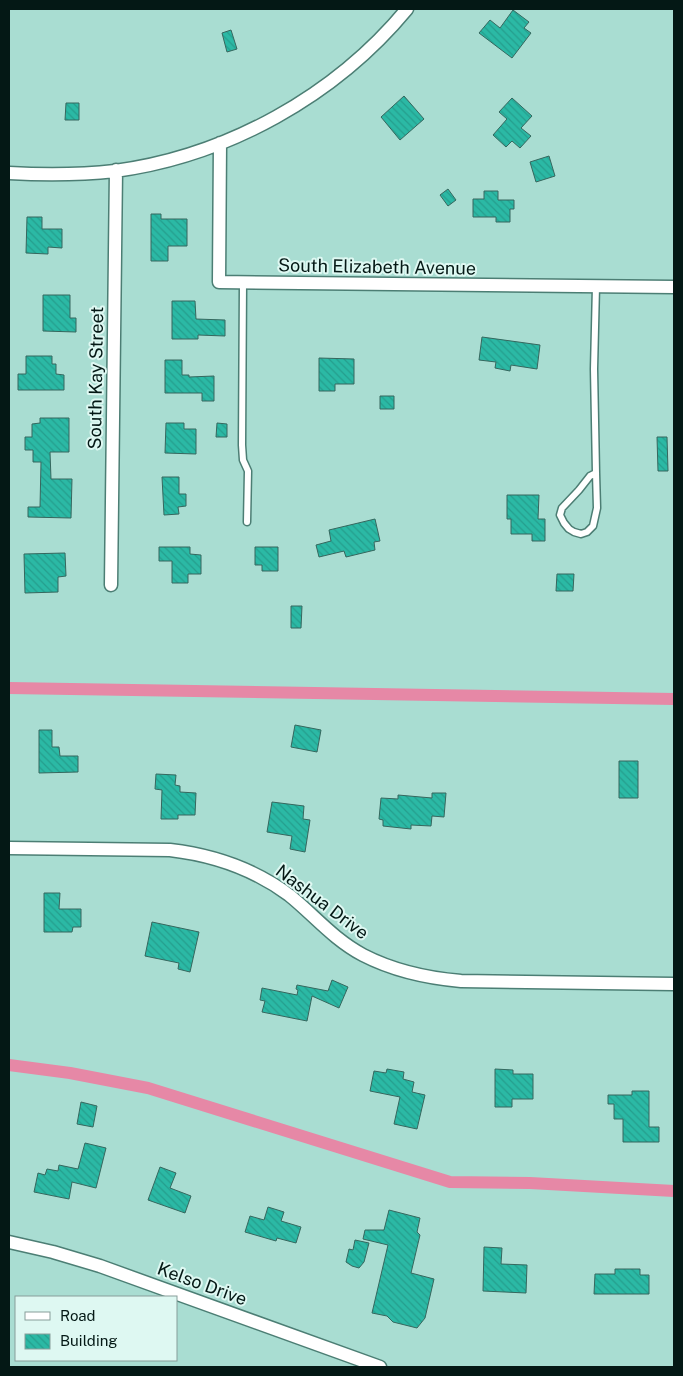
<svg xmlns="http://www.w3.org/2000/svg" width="683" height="1376" viewBox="0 0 683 1376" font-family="'Public Sans',sans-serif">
<defs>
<pattern id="building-back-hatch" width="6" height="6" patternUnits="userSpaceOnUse" patternTransform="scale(1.25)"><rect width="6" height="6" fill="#2bb9a5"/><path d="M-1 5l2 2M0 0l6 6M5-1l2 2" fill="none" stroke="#259e8d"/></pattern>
</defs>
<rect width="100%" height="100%" fill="#a9ddd2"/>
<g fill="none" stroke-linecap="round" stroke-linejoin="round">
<!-- canal -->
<path stroke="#e688a6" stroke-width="12" d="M9 688 674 699
M9 1065 70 1073 148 1088 450 1182 530 1183 674 1191"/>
</g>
<!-- building -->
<path fill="url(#building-back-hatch)" stroke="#36675e" d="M513 10 529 22 524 28 531 33 512 58 479 33 490 20 500 28Z
M231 30 237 49 227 52 222 33Z
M404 96 424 119 400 140 381 117Z
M512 98 532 116 521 128 531 136 520 148 512 141 506 147 493 135 507 119 499 112Z
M66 103H79V120H65Z
M549 156 555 176 536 182 530 162Z
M448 189 456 200 448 206 440 195Z
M484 191H498V200H514V209H510V222H496V217H473V199H484Z
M151 214H161V219H187V246H168V261H151Z
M27 217H42V229H62V248L48 247V254L26 253Z
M43 295H70V318H76V332L43 331Z
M172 301H195L196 319 225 320V336L198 335V339H172Z
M482 337 540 345 537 369 511 365 510 371 495 368 496 362 479 360Z
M26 356H52V364H56V374L64 375V390H18V374H26Z
M319 358 354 359V384H335V391H319Z
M165 360H182V375H189V377L214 376V401H202V393H165Z
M380 396H394V409H380Z
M40 418H69V452H50L51 479H72L71 518 28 517V507H40L41 462H33V450H25V437H32V424L40 423Z
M166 423H184V429H196V454L165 453Z
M217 423 227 424V437H216Z
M657 437H667L668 471H658Z
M162 477H179V494H186V506L178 507 179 514 164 515Z
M507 495H539L538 519H545V541H532V534H511V519H507Z
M375 519 380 541 374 542 375 550 346 557 344 551 319 557 316 545 331 541 329 530Z
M159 547H190V554L201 555V574H188V583H172V561H159Z
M255 547H278V571H262V565H255Z
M65 553 66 576 58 577V592L25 593 24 554Z
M557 574H574L573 591H556Z
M291 606H302L301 628H291Z
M295 725 321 730 317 752 291 747Z
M39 730H52V747H59L60 756H78V772L39 773Z
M619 761H638V798H619Z
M156 774 176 775 175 785 180 786V792L196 793 195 815H178V819H161L162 790 155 789Z
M432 793H446L444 817 432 816 431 826 411 825V829L383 826V820L379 819 381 798 398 799V795L432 798Z
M272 802 304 806 303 819 310 820 305 852 290 849 292 836 267 832Z
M44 893H60L59 909H81V927H73L72 932H44Z
M152 922 199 932 190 972 178 969 179 963 145 956Z
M332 980 348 987 339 1008 312 996 307 1021 262 1012 265 1001 260 1000 262 988 297 995 298 990 296 989 297 985 328 991Z
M387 1069 404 1072 403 1079 414 1082 412 1092 425 1095 417 1129 394 1124 400 1097 370 1091 374 1071 386 1073Z
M495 1069 513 1070V1074H533V1099H512V1107H495Z
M632 1091H649V1127H659V1142H623V1119H614V1104H608V1095H632Z
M81 1102 97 1106 93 1127 77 1124Z
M85 1143 106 1148 96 1188 72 1182 69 1199 34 1192 38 1173 45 1175 47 1169 58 1171 59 1165 78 1169Z
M160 1167 176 1173 170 1188 191 1196 185 1213 148 1200Z
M268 1207 284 1212 281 1221 301 1227 296 1243 277 1238 276 1241 245 1232 250 1216 264 1220Z
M389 1210 420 1218 417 1232 420 1235 411 1273 434 1279 425 1318 417 1328 393 1322 387 1316 372 1313 388 1245 363 1239 365 1230H384Z
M355 1240 369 1243 364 1262 359 1268 352 1266 346 1262 349 1249 353 1250Z
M484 1247 502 1248 501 1264 527 1265 526 1293 483 1291Z
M615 1269H640V1275H649V1294H594L595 1274H615Z"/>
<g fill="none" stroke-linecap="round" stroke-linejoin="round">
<defs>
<path id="lane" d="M243 283 242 445 243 460 248 471 247 522
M596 473 590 476 579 490 562 508 560 515 564 523 569 529 574 532 581 534 587 532 593 526 597 508 596 473 594 369 596 286"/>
<path id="street" d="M220 143 219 282 674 287
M9 173C44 175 79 175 115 171 227 156 335 96 407 9
M111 585 116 170
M9 848 170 850C213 855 254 869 289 895 314 915 333 939 363 955 394 971 426 978 461 981L674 984
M9 1242 53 1252 100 1266 380 1367"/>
</defs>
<!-- lane casing -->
<use href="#lane" stroke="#4c7e74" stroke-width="9"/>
<!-- street casing -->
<use href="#street" stroke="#4c7e74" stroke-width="15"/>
<!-- lane -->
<use href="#lane" stroke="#fff" stroke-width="6"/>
<!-- street -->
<use href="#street" stroke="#fff" stroke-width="12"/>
</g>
<g text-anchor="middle" stroke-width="4" stroke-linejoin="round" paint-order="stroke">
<!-- street labels -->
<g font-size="18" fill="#041815" stroke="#def8f2">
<text transform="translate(377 267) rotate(1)" y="6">South Elizabeth Avenue</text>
<text transform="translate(96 378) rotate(-89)" y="6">South Kay Street</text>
<text transform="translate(322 902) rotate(37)" y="6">Nashua Drive</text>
<text transform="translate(202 1284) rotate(20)" y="6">Kelso Drive</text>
</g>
</g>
<!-- border -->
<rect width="683" height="1376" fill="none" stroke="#041815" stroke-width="20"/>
<!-- legend -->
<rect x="15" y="1296" width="162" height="65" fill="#def8f2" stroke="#879e9a"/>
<rect x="25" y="1312" width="25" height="8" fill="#ffffff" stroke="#879e9a"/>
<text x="60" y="1321" font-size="15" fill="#041815">Road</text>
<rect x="25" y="1334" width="25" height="15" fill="url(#building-back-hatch)" stroke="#879e9a"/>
<text x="60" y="1346" font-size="15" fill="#041815">Building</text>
</svg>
